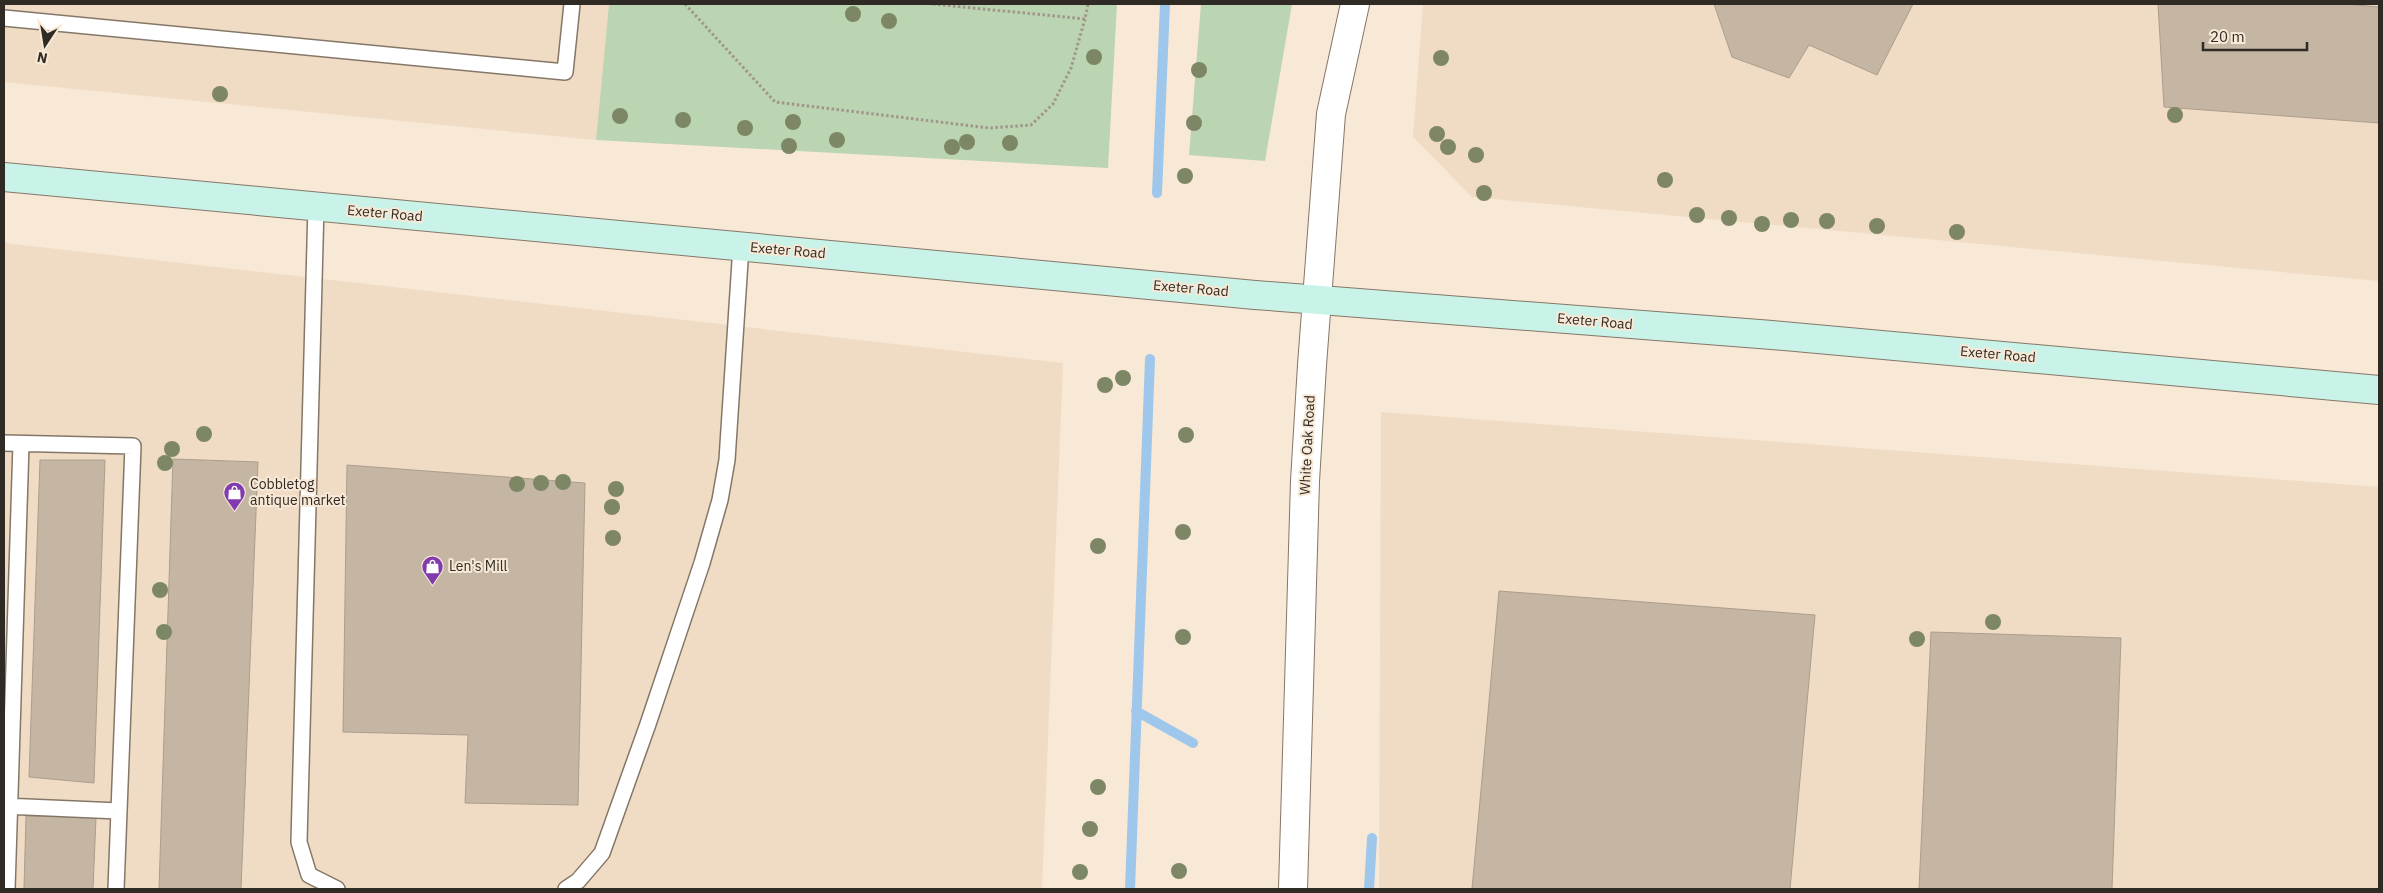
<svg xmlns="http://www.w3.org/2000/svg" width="2383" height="893" viewBox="0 0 2383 893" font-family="'IBM Plex Sans',sans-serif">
<rect width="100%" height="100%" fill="#f8e8d6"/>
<!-- built -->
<path fill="#f0dbc4" d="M4 4H609L596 140 4 82Z
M1423 4H2379V281L1472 197 1413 137Z
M4 243 1063 363 1042 889H4Z
M1381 412 2379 487V889H1379Z"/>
<!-- green -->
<path fill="#bbd4b1" d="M609 4H1117L1108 168 596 140Z
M1201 4H1292L1265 161 1189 155Z"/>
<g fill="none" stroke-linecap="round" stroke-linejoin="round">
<!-- stream -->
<path stroke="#9ec7eb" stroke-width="10" d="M1157 193 1165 4
M1136 711 1193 743
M1130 889 1150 359
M1369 889 1372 838"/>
</g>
<!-- building -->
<path fill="#c5b6a4" stroke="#ac9d8c" d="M1714 4H1913L1877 75 1809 45 1789 78 1732 57Z
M2158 4H2346L2379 7V123L2164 107Z
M173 459 258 462 241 889H159Z
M40 460H105L94 783 29 777Z
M347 465 585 483 578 805 465 803 468 735 343 732Z
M1499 591 1815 615 1790 889H1472Z
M1931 632 2121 638 2112 889H1919Z
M26 816 96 817 93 889H24Z"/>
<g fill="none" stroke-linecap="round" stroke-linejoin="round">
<defs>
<path id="service" d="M4 18 565 72 572 4
M316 206 299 842 309 875 337 889
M4 443 133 446 116 889
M4 806 119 811
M7 889 21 444
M566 889 578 881 602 853 648 724 702 563 720 500 727 460 741 246"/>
<path id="tertiary" d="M1293 889 1305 481 1312 365 1331 114 1355 4"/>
<path id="secondary" d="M4 177 1255 295 1772 335 2379 390"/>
</defs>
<!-- service casing -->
<use href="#service" stroke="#857767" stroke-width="18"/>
<!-- tertiary casing -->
<use href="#tertiary" stroke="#857767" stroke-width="30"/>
<!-- secondary casing -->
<use href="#secondary" stroke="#857767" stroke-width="30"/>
<!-- path -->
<path stroke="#a19689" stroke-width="3" stroke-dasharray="2.5 2.5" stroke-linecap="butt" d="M685 4 775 102 989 128 1031 125 1053 104 1071 68 1085 19
M933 4 1085 19 1088 4"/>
<!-- service -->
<use href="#service" stroke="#fff" stroke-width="15"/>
<!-- tertiary -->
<use href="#tertiary" stroke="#fff" stroke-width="28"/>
<!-- secondary -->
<use href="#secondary" stroke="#c9f2e9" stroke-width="28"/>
</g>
<!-- trees -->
<g fill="#7d8766">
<circle cx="853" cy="14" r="8"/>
<circle cx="889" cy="21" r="8"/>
<circle cx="1094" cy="57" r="8"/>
<circle cx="1441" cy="58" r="8"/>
<circle cx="1199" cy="70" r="8"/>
<circle cx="220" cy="94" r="8"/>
<circle cx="2175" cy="115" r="8"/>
<circle cx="620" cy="116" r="8"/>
<circle cx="683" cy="120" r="8"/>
<circle cx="793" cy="122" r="8"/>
<circle cx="1194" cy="123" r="8"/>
<circle cx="745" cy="128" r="8"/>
<circle cx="1437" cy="134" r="8"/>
<circle cx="837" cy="140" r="8"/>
<circle cx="967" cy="142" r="8"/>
<circle cx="1010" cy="143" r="8"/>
<circle cx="789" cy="146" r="8"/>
<circle cx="952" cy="147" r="8"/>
<circle cx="1448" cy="147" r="8"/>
<circle cx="1476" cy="155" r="8"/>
<circle cx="1185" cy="176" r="8"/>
<circle cx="1665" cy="180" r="8"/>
<circle cx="1484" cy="193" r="8"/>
<circle cx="1697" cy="215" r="8"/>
<circle cx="1729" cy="218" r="8"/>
<circle cx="1791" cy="220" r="8"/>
<circle cx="1827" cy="221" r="8"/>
<circle cx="1762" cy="224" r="8"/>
<circle cx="1877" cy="226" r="8"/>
<circle cx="1957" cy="232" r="8"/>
<circle cx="1123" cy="378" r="8"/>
<circle cx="1105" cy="385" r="8"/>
<circle cx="204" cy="434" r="8"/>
<circle cx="1186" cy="435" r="8"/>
<circle cx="172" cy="449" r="8"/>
<circle cx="165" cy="463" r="8"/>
<circle cx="563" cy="482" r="8"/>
<circle cx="541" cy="483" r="8"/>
<circle cx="517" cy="484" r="8"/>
<circle cx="616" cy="489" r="8"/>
<circle cx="612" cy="507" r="8"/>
<circle cx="1183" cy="532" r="8"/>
<circle cx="613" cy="538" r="8"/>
<circle cx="1098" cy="546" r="8"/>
<circle cx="160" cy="590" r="8"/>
<circle cx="1993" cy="622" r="8"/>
<circle cx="164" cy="632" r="8"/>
<circle cx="1183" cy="637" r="8"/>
<circle cx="1917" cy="639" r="8"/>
<circle cx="1098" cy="787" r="8"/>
<circle cx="1090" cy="829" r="8"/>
<circle cx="1179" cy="871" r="8"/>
<circle cx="1080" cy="872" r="8"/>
</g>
<!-- icons -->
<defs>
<symbol id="shop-pin" viewBox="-11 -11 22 30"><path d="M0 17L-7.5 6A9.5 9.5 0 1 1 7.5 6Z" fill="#813bae" stroke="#f8e8d6"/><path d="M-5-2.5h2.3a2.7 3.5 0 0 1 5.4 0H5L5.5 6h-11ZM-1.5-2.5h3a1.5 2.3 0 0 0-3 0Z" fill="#fff"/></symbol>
</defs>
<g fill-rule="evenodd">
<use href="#shop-pin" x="222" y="480" width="25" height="34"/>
<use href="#shop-pin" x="420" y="554" width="25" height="34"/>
</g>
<g text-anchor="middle" stroke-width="4" stroke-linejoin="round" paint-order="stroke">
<!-- street labels -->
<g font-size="14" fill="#302a24" stroke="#f8e8d6">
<text transform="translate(385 213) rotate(5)" y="5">Exeter Road</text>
<text transform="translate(788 250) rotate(5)" y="5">Exeter Road</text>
<text transform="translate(1191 288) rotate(5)" y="5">Exeter Road</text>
<text transform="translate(1595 321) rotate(5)" y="5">Exeter Road</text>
<text transform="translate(1998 354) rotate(5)" y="5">Exeter Road</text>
<text transform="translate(1307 445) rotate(-87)" y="5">White Oak Road</text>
</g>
<!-- poi labels -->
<g font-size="14" fill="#302a24" stroke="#f8e8d6" text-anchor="start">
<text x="250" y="489">Cobbletog<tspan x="250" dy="16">antique market</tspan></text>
<text x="449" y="571">Len's Mill</text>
</g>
</g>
<!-- border -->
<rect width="2383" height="893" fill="none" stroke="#302a24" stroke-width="10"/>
<!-- north arrow -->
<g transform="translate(45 45) rotate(192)" stroke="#f8e8d6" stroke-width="4" paint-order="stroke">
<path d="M0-4L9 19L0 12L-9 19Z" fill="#302a24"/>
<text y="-8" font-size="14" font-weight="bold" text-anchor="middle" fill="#302a24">N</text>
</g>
<!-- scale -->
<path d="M2203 42v8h104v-8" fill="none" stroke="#302a24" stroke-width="2.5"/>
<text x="2210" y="42" font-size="15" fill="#302a24" stroke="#f8e8d6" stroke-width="4" paint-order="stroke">20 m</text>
</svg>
